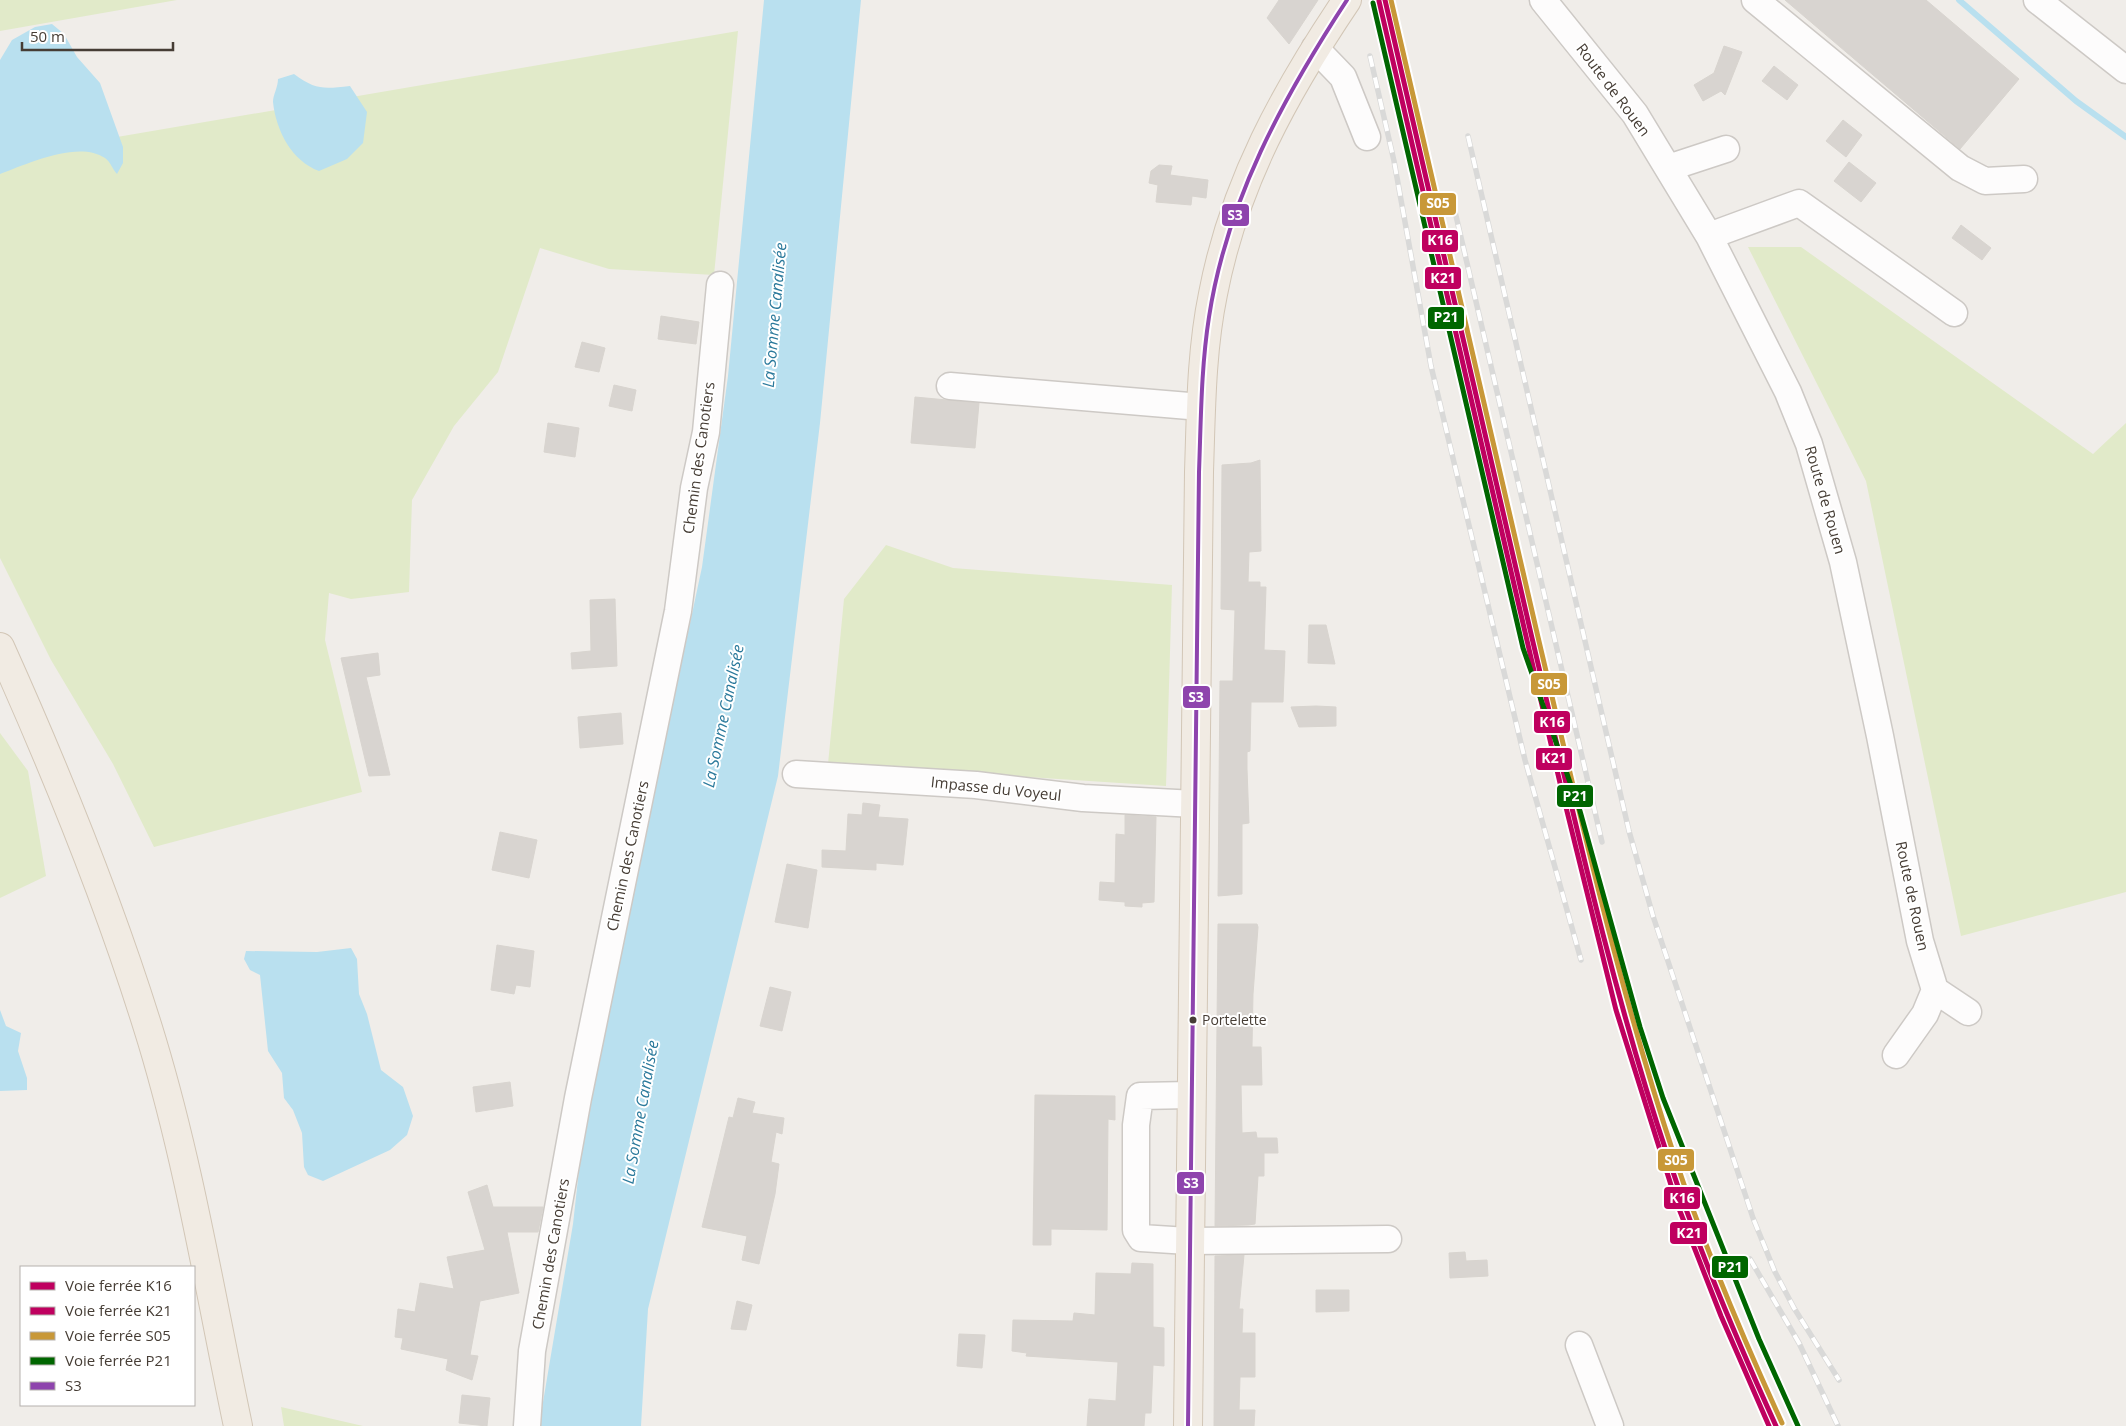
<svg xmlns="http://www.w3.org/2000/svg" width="2126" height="1426" viewBox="0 0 2126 1426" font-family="'Open Sans',sans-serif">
<rect width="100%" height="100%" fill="#f0ede9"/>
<!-- green -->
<path fill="#e1eac9" d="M0 0H177L0 31Z
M738 31 714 275 609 269 540 248 498 372 454 426 412 500 409 592 351 599 329 593 325 640 362 792 154 847 113 764 51 660 0 558V157Z
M1748 247H1801L2093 454 2126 423V892L1961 936 1866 481Z
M886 545 953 568 1172 585 1166 786 828 764 844 599Z
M0 733 28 771 46 876 0 898Z
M281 1407 363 1426H284Z"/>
<!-- water -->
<path fill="#b9e0ef" d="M764 0H861L820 423 778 776 648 1309 641 1426H539L573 1224 585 1116 702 567 728 376Z
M52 24 64 34 77 57 100 83 123 147V163L117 174C113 170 110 161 105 158 78 140 27 164 0 174V60L12 40 35 27Z
M294 74C316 90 323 89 350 86L367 112 363 143 347 159 319 171C292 161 276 131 273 102 273 95 278 87 278 79Z
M351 948 357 959 359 994 367 1014 381 1070 403 1087 413 1116 407 1135 390 1150 323 1181 308 1175 304 1167 302 1133 293 1110 284 1098 282 1073 268 1051 260 975 250 970 244 959 246 951 317 952Z
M0 1010 6 1026 21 1033 18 1051 27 1078V1090L0 1091Z"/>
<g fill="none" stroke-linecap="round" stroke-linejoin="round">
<!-- stream -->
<path stroke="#b9e0ef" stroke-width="6" d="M1959 0 2076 101 2126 137"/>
</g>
<!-- building -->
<path fill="#d8d4d0" stroke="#d8d4cf" d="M1279 0H1318L1289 44 1267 18Z
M1785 0H1926L2019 79 1960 149Z
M1724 46 1742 52 1725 95 1721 91 1703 101 1694 85 1714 73Z
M1774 66 1798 85 1787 100 1762 81Z
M1843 120 1862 135 1846 157 1826 141Z
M1849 162 1876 183 1861 202 1834 181Z
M1159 165 1172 166 1170 175 1208 180 1206 198 1192 196 1191 205 1156 202 1158 185 1149 183 1151 171Z
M1961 225 1991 248 1982 260 1952 238Z
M661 316 699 322 696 344 658 339Z
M582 342 605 348 599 372 575 367Z
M614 385 636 390 632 411 609 406Z
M915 397 979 403 975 448 911 443Z
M548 423 579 428 575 457 544 452Z
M1260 460 1261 551 1249 552 1248 582H1260V587H1266L1264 650 1285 651 1283 702H1251L1250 751 1247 752V769L1249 823 1242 824V894L1218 896 1220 681H1233L1235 610 1221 609 1222 465 1251 463Z
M615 599 617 666 572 669 571 653 591 651 590 600Z
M1309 625H1326L1335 664 1308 663Z
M378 653 380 675 366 677 390 775 369 776 341 658Z
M1316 706 1336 707V726L1299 727 1291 707Z
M621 713 623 744 580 748 578 717Z
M863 803 880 805 878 817 908 819 903 865 876 863V870L822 867V850L846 851 848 814 862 815Z
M1125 815 1156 817 1154 902 1142 903V907L1125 906V902L1099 900 1100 882 1115 883 1116 834 1125 835Z
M500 832 537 840 529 878 492 870Z
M787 864 817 870 808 928 775 922Z
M1218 924H1257L1258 927 1253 994 1252 1047H1261L1262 1085H1241L1242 1133 1256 1132 1257 1138H1277L1278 1153H1264V1176H1258L1255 1224 1248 1225 1215 1226Z
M497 945 534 951 530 987 516 985 514 994 491 990Z
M770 987 791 992 782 1031 760 1026Z
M510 1082 513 1106 476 1112 473 1087Z
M1035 1095 1115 1096V1120L1108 1119 1107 1230 1051 1229V1245H1033Z
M738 1098 755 1102 752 1113 784 1118 782 1134 776 1132 771 1162 779 1164 775 1194 759 1264 742 1260 747 1236 702 1227 729 1117 733 1118Z
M487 1185 493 1207H543L538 1232H507L519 1293 480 1301 470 1355 478 1356 472 1380 446 1370 448 1359 401 1349 403 1338 395 1337 398 1309 415 1312 420 1283 454 1289 447 1257 485 1250 468 1192Z
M1465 1252 1466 1261 1487 1260 1488 1276 1450 1278 1449 1253Z
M1244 1255 1239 1309H1243L1242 1333H1255V1377H1240L1239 1410H1255L1254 1426H1214L1215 1256Z
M1132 1263 1153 1264V1327L1164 1328V1366L1153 1365 1151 1413H1145L1144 1426H1087L1089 1399 1116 1401 1118 1362 1026 1356 1027 1353 1012 1351 1013 1320 1073 1321 1074 1313 1095 1315 1096 1273 1131 1274Z
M1316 1290H1349V1311L1316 1312Z
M737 1301 752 1305 746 1330 731 1329Z
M959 1334 985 1335 982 1368 957 1366Z
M462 1395 490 1398 487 1426 459 1423Z"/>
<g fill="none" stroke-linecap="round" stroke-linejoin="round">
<defs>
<path id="minor" d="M1543 0 1635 114 1709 236 1788 392 1809 444 1843 562 1880 736 1920 941 1935 990 1925 1014 1896 1055
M1755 0 1960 168 1985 181 2024 179
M2037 0 2126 70
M1315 48 1343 77 1367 137
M1668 168 1726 149
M1709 236 1799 203 1954 313
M950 386 1201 407
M796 774 976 785 1083 798 1195 804
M1935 990 1968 1012
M1190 1095 1140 1096 1136 1125V1230L1141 1238 1188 1241 1388 1239
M1579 1345 1610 1426
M527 1426 532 1351 578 1098 678 611 694 488 706 432 720 285"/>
<path id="major" d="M0 647C58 776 111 906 152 1041 190 1167 211 1298 238 1426
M1188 1426 1199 472C1201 413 1201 352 1213 294 1234 184 1285 92 1347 0"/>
</defs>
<!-- minor casing -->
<use href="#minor" stroke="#cdc9c5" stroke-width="29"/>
<!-- major casing -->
<use href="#major" stroke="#d2c6b6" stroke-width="30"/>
<!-- minor -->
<use href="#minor" stroke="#fdfcfc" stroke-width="26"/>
<!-- major -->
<use href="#major" stroke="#f1ebe3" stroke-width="28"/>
<defs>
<path id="rail" d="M1370 56 1394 161 1431 366 1525 760 1581 960
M1468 136 1629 831 1653 916 1753 1218 1775 1272 1794 1308 1839 1380
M1453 203 1602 842
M1750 1259 1799 1343 1838 1426"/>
</defs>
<!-- rail casing -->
<use href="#rail" stroke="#d9d9d8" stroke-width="5.5"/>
<!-- rail -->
<use href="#rail" stroke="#fff" stroke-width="4" stroke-dasharray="11" stroke-linecap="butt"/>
<defs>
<path id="bus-1" d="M1188 1426 1199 472C1201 420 1201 368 1209 317 1227 200 1283 98 1347 0"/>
</defs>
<!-- bus-1 casing -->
<use href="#bus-1" stroke="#fff" stroke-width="8"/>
<!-- bus-1 -->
<use href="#bus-1" stroke="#8e44ad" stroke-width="4"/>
<defs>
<path id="rail-1" d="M1385 0C1434 213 1483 426 1532 638 1573 812 1611 987 1668 1157 1698 1249 1736 1338 1776 1426"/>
<path id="rail-2" d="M1379 1 1560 783 1616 1010 1676 1201 1721 1316 1769 1426"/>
<path id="rail-3" d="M1391 0C1440 212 1489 425 1538 637 1579 811 1618 985 1674 1155 1704 1246 1742 1336 1782 1423"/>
<path id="rail-4" d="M1373 3 1523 648 1580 811 1640 1027 1663 1098 1759 1339 1798 1426"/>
</defs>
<!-- rail-1 casing -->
<use href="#rail-1" stroke="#fff" stroke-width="9"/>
<!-- rail-2 casing -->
<use href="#rail-2" stroke="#fff" stroke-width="9"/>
<!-- rail-3 casing -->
<use href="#rail-3" stroke="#fff" stroke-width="9"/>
<!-- rail-4 casing -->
<use href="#rail-4" stroke="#fff" stroke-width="9"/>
<!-- rail-1 -->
<use href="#rail-1" stroke="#bf005f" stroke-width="5"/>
<!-- rail-2 -->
<use href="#rail-2" stroke="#bf005f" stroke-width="5"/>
<!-- rail-3 -->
<use href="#rail-3" stroke="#c89838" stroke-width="5"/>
<!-- rail-4 -->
<use href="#rail-4" stroke="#060" stroke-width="5"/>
</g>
<!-- markers -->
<circle fill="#463d35" stroke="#fff" stroke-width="2" cx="1193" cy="1020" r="4.5"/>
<g text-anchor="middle" stroke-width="4" stroke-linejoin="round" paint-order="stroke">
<!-- bus labels -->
<g font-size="14" fill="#463d35" stroke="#fff" text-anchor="start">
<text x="1202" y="1025">Portelette</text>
</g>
<!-- street labels -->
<g font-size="15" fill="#463d35" stroke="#fff">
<text transform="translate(1613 90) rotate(53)" y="5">Route de Rouen</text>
<text transform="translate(699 458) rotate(-82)" y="5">Chemin des Canotiers</text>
<text transform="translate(1825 500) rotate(74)" y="5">Route de Rouen</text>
<text transform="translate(996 789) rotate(6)" y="5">Impasse du Voyeul</text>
<text transform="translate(628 856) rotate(-78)" y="5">Chemin des Canotiers</text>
<text transform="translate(1912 896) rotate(78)" y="5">Route de Rouen</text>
<text transform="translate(551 1254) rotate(-80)" y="5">Chemin des Canotiers</text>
</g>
<!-- water labels -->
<g font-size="16" font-style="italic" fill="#2a799b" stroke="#fff">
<text transform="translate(774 315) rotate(-85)" y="6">La Somme Canalisée</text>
<text transform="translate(723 716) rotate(-78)" y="6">La Somme Canalisée</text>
<text transform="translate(640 1112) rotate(-80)" y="6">La Somme Canalisée</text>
</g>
</g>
<g stroke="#fff" stroke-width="2">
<rect x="1419" y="192" width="38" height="24" rx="5" fill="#c89838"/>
<rect x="1221" y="203" width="29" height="24" rx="5" fill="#8e44ad"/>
<rect x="1421" y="229" width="38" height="24" rx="5" fill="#bf005f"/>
<rect x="1424" y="266" width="38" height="24" rx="5" fill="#bf005f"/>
<rect x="1427" y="306" width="38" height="24" rx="5" fill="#060"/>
<rect x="1530" y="672" width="38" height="24" rx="5" fill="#c89838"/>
<rect x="1182" y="685" width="29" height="24" rx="5" fill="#8e44ad"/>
<rect x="1533" y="710" width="38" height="24" rx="5" fill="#bf005f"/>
<rect x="1535" y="747" width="38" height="24" rx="5" fill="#bf005f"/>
<rect x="1556" y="784" width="38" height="24" rx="5" fill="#060"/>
<rect x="1657" y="1148" width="38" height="24" rx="5" fill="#c89838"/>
<rect x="1176" y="1171" width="29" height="24" rx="5" fill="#8e44ad"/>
<rect x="1663" y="1186" width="38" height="24" rx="5" fill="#bf005f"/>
<rect x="1669" y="1221" width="39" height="24" rx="5" fill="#bf005f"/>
<rect x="1711" y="1255" width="38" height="24" rx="5" fill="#060"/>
</g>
<g font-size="14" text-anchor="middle" font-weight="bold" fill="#fff">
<text x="1438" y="208">S05</text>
<text x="1235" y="220">S3</text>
<text x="1440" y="245">K16</text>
<text x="1443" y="283">K21</text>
<text x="1446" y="322">P21</text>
<text x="1549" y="689">S05</text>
<text x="1196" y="702">S3</text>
<text x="1552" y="727">K16</text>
<text x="1554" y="763">K21</text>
<text x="1575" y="801">P21</text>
<text x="1676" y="1165">S05</text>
<text x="1191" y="1188">S3</text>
<text x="1682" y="1203">K16</text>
<text x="1689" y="1238">K21</text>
<text x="1730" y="1272">P21</text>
</g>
<!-- legend -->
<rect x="20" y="1266" width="175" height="140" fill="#ffffff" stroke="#b5b1ae"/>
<rect x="30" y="1282" width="25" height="8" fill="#bf005f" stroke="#b5b1ae"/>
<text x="65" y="1291" font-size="15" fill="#463d35">Voie ferrée K16</text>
<rect x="30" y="1307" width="25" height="8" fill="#bf005f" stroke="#b5b1ae"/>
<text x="65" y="1316" font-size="15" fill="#463d35">Voie ferrée K21</text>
<rect x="30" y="1332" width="25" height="8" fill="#c89838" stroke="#b5b1ae"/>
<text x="65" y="1341" font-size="15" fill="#463d35">Voie ferrée S05</text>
<rect x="30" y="1357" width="25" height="8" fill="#006600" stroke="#b5b1ae"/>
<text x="65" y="1366" font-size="15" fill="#463d35">Voie ferrée P21</text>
<rect x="30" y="1382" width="25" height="8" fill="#8e44ad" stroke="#b5b1ae"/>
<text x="65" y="1391" font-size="15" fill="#463d35">S3</text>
<!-- scale -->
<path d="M22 42v8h151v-8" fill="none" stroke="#463d35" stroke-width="2.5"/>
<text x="30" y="42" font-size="15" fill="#463d35" stroke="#ffffff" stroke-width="4" paint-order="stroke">50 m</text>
</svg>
